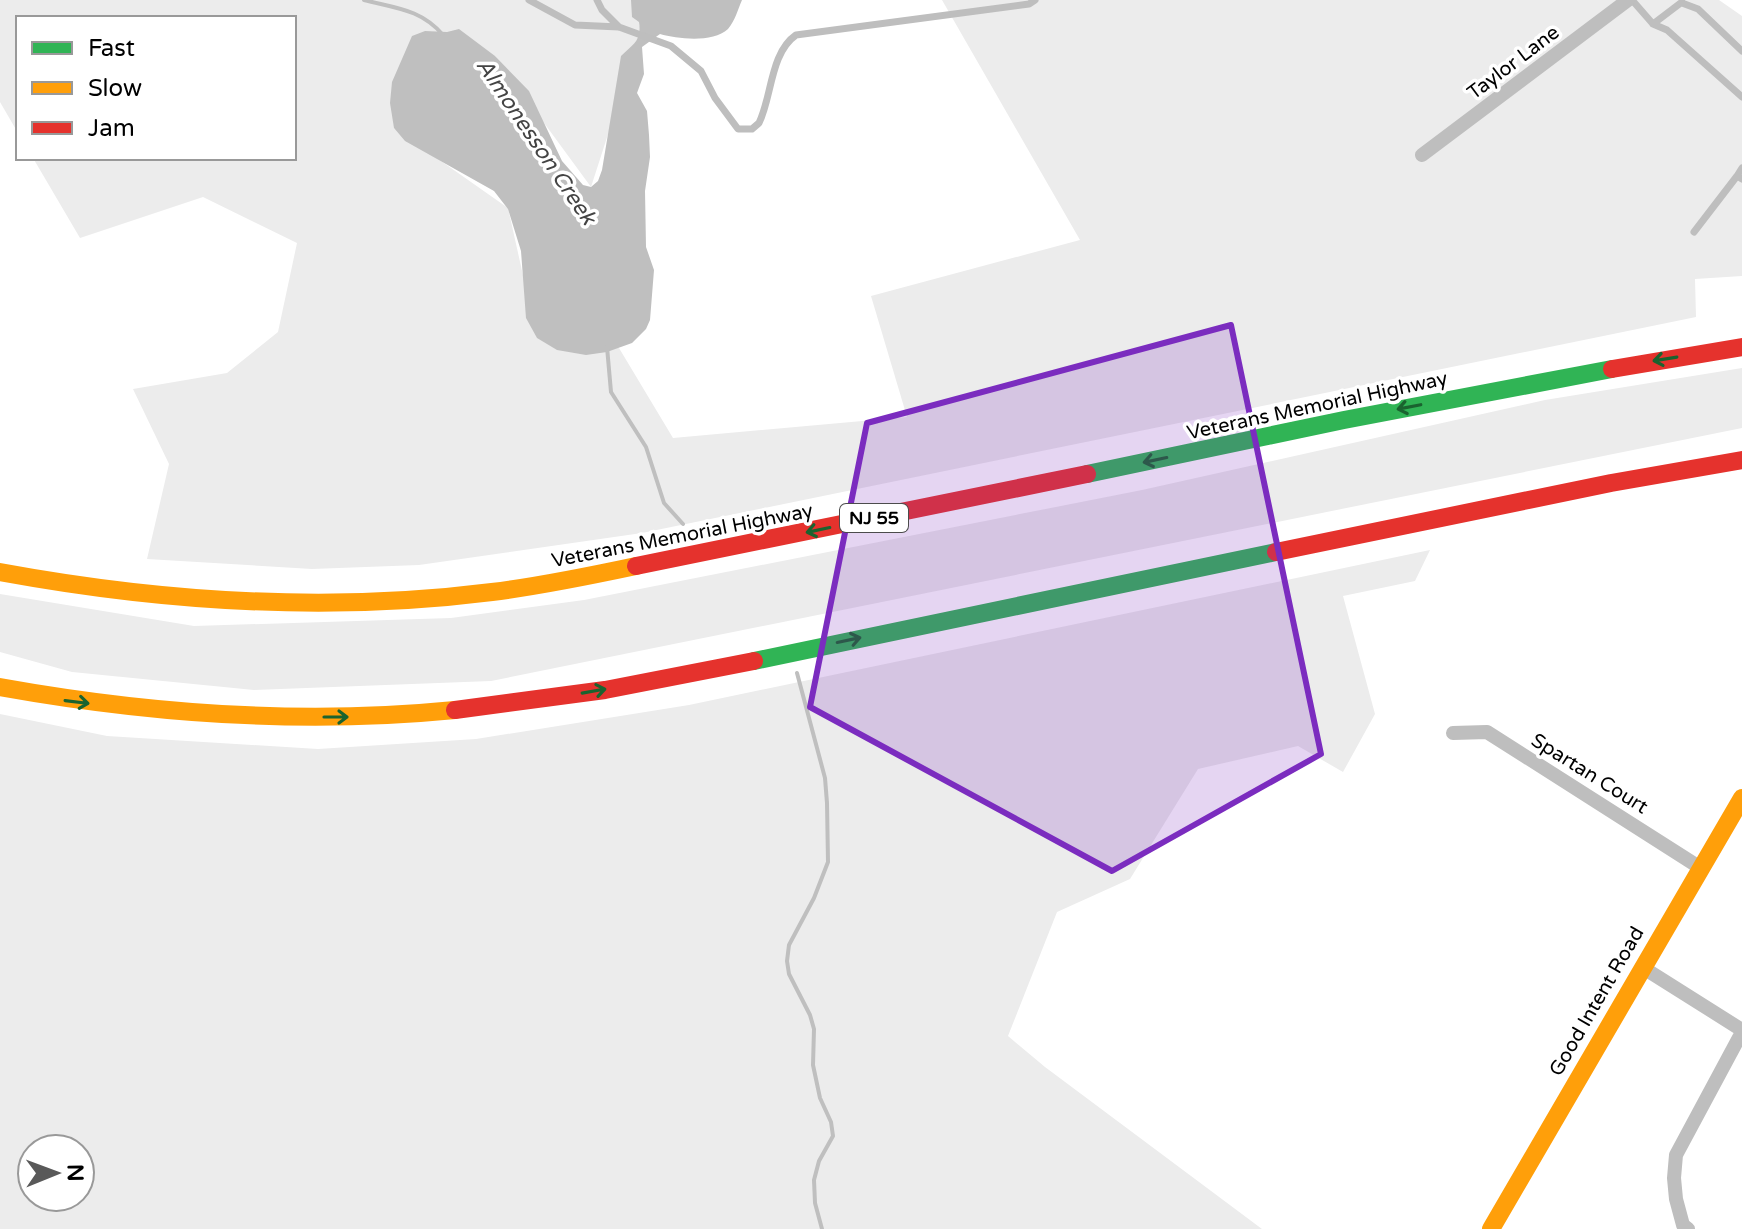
<svg xmlns="http://www.w3.org/2000/svg" width="1742" height="1229" viewBox="0 0 1742 1229" font-family="'Varela Round',sans-serif">
<rect width="100%" height="100%" fill="#fff"/>
<!-- green -->
<path fill="#ececec" fill-rule="evenodd" d="M0 0H635L641 32 591 187 495 56 394 128 508 208 537 338 619 348 673 438 907 417 871 296 1080 240 942 0H1719L1742 16V276L1695 279 1696 317 642 533 419 565 312 569 147 559 169 464 133 389 227 373 278 332 297 243 203 197 80 238 33 158H294V18H18V133L0 102Z
M1742 368V428L491 681 254 690 72 672 0 652V594L194 626 451 618 584 600 1142 490 1545 400Z
M1430 550 1415 581 1343 596 1375 714 1343 772 1298 746 1198 769 1130 879 1057 912 1008 1036 1045 1067 1262 1229H0V714L107 736 318 749 476 739 689 705ZM32 1149H80V1197H32Z"/>
<!-- water -->
<path fill="#bfbfbf" d="M631 0H742C738 9 735 21 728 29 713 43 678 39 660 34L642 47 644 74 637 93 647 111 649 135 650 157 645 191 646 247 654 270 650 320 646 329 632 343 607 352 586 355 557 350 537 338 526 318 521 251 508 209 494 191 405 141 394 128 390 103 392 82 412 36 425 31 447 32 459 29 495 56 529 91 562 161 583 185 591 187 598 181 602 170 621 56C633 44 642 41 639 22L632 17Z"/>
<g fill="none" stroke-linecap="round" stroke-linejoin="round">
<!-- stream -->
<path stroke="#bfbfbf" stroke-width="4" d="M364 0C395 8 421 9 443 35
M607 347 611 392 646 447 664 503 683 524
M797 673 825 778 827 803 828 862 814 898 789 945 787 961 789 974 810 1015 814 1029 813 1065 820 1098 831 1122 833 1136 819 1161 814 1180 815 1203 822 1229"/>
<!-- lane -->
<path stroke="#bebebe" stroke-width="7" d="M529 0 575 25 619 27 671 46 701 71 715 98 738 129H752L759 123C772 97 770 53 796 35L1029 4 1035 0
M597 0 602 10 619 27
M1632 0 1653 24 1682 2
M1682 3 1698 9 1742 51
M1653 24 1667 30 1742 97
M1742 168 1737 176 1742 179
M1694 232 1737 176"/>
<!-- street -->
<path stroke="#bebebe" stroke-width="14" d="M1422 155 1628 0
M1453 733 1487 732 1699 867
M1642 967 1742 1030
M1688 1229 1683 1225 1676 1199 1674 1178 1676 1155 1742 1032"/>
<!-- fast -->
<path stroke="#30b455" stroke-width="18" d="M1087 474 1344 420 1612 369
M754 661 1276 552"/>
<!-- slow -->
<path stroke="#ff9f0a" stroke-width="18" d="M0 572C163 602 327 613 492 592 541 586 589 576 636 566
M0 687C150 714 303 725 455 710
M1491 1229 1742 798"/>
<!-- jam -->
<path stroke="#e5322d" stroke-width="18" d="M1612 369 1742 347
M1276 552 1611 483 1742 460
M636 566 1087 474
M455 710 605 690 754 661"/>
</g>
<!-- one-way arrows -->
<defs><path id="oneway-shaft" d="M-6 0H5M1.5-3L5.5 0L1.5 3" fill="none" stroke-width="1.6" stroke-linecap="round" stroke-linejoin="round" transform="scale(2)"/></defs>
<g stroke="#1a632f">
<use href="#oneway-shaft" transform="translate(1665 359) rotate(171)"/>
<use href="#oneway-shaft" transform="translate(1409 407) rotate(169)"/>
<use href="#oneway-shaft" transform="translate(1155 460) rotate(168)"/>
<use href="#oneway-shaft" transform="translate(818 530) rotate(168)"/>
<use href="#oneway-shaft" transform="translate(849 640) rotate(-12)"/>
<use href="#oneway-shaft" transform="translate(594 691) rotate(-10)"/>
<use href="#oneway-shaft" transform="translate(77 702) rotate(7)"/>
<use href="#oneway-shaft" transform="translate(336 717)"/>
</g>
<!-- marked area -->
<path fill="#7b2cbf" fill-opacity="0.2" stroke="#7b2cbf" stroke-width="6" stroke-linejoin="round" d="M1231 325 1321 754 1112 871 810 707 867 423Z"/>
<g text-anchor="middle" stroke-width="7" stroke-linejoin="round" paint-order="stroke">
<!-- shield labels -->
<rect fill="#fff" stroke="#4c4c4c" stroke-width="2" x="840" y="504" width="68" height="28" rx="6"/>
<g font-size="18" font-weight="bold" fill="#000">
<text x="874" y="524">NJ 55</text>
</g>
<!-- street labels -->
<g font-size="20" fill="#000" stroke="#fff">
<text transform="translate(1513 62) rotate(-37)" y="7">Taylor Lane</text>
<text transform="translate(1317 405) rotate(-12)" y="7">Veterans Memorial Highway</text>
<text transform="translate(682 535) rotate(-11)" y="7">Veterans Memorial Highway</text>
<text transform="translate(1590 773) rotate(32)" y="7">Spartan Court</text>
<text transform="translate(1596 1001) rotate(-60)" y="7">Good Intent Road</text>
</g>
<!-- water labels -->
<g font-size="22" font-style="italic" fill="#444" stroke="#fff">
<text transform="translate(537 141) rotate(56)" y="8">Almonesson Creek</text>
</g>
</g>
<!-- legend -->
<rect x="16" y="16" width="280" height="144" fill="#ffffff" stroke="#999999" stroke-width="2"/>
<rect x="32" y="42" width="40" height="12" fill="#30b455" stroke="#999999" stroke-width="2"/>
<text x="88" y="56" font-size="24" fill="#000000">Fast</text>
<rect x="32" y="82" width="40" height="12" fill="#ff9f0a" stroke="#999999" stroke-width="2"/>
<text x="88" y="96" font-size="24" fill="#000000">Slow</text>
<rect x="32" y="122" width="40" height="12" fill="#e5322d" stroke="#999999" stroke-width="2"/>
<text x="88" y="136" font-size="24" fill="#000000">Jam</text>
<!-- north arrow -->
<g transform="translate(56 1173) rotate(89)"><circle r="38" fill="#ffffff" stroke="#999999" stroke-width="2"/>
<path d="M0-6L14 30L0 20L-14 30Z" fill="#595959"/>
<text y="-12" font-size="22" font-weight="bold" text-anchor="middle" fill="#000000">N</text>
</g>
</svg>
